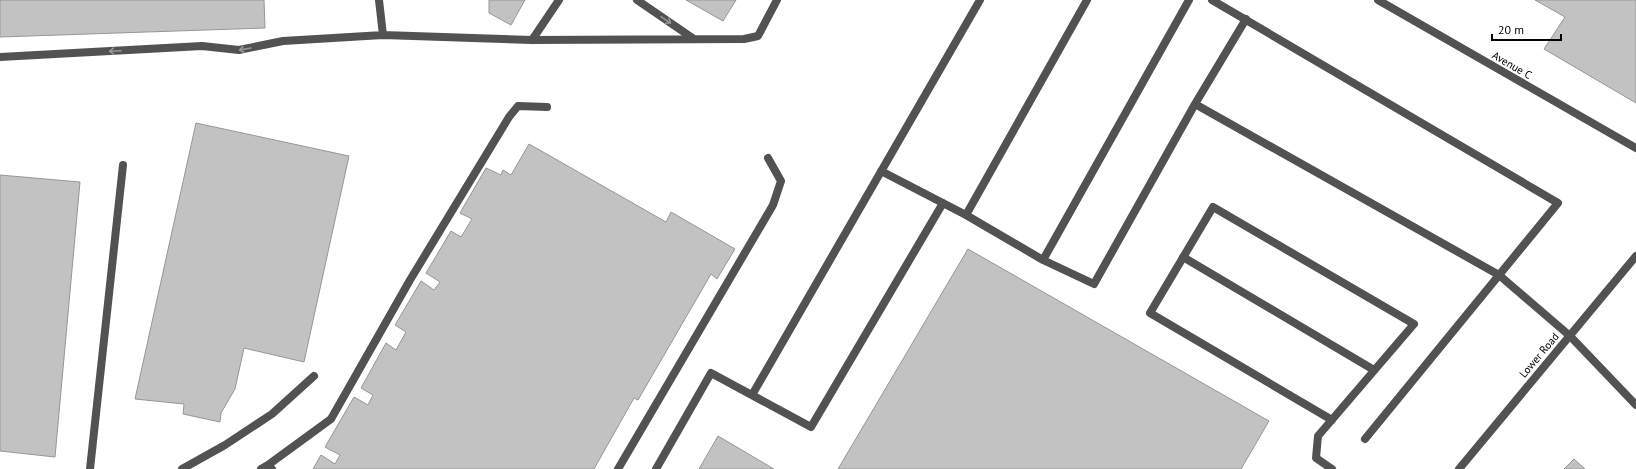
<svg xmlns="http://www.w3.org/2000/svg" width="1636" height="469" viewBox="0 0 1636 469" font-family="'PT Sans',sans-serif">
<rect width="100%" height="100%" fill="#fff"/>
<!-- building -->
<path fill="#c2c2c2" stroke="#969696" d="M0 0H264L265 28 0 37Z
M489 0H525L511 25 489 13Z
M686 0H736L723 21Z
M1535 0H1636V103L1544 49 1565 17Z
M196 123 349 156 304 362 244 348 235 389 221 413 220 422 183 414 184 404 135 399Z
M529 144 666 222 671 212 735 249 717 279 711 274 638 400 634 398 594 469H313L321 455 335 464 340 455 325 447 354 397 368 405 373 395 361 388 386 343 396 350 406 332 395 325 421 281 434 290 440 282 426 273 451 231 461 237 472 219 460 213 486 168 501 175 503 170 511 175Z
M0 175 80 182 55 457 0 451Z
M968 249 1269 421 1241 469H838Z
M718 436 774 469H699Z
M1574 459 1585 469H1564Z"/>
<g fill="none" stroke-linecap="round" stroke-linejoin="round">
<!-- lane -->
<path stroke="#525252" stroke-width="8" d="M379 0 383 35
M637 0 694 39
M1087 0 966 215 1043 260 1094 284 1195 104 1246 19
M1212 0 1558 203 1365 439
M532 40 559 0
M0 57 202 46 239 50 283 41 383 35 532 40 744 39 758 36 777 0
M1195 104 1499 275 1570 336 1636 405
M881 171 966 215
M1183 257 1374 370
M1043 260 1189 0
M752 395 980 0
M1332 420 1150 313 1213 207 1414 324 1318 436 1316 458 1332 469
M268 465 331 419 410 280 509 117 518 106 547 107
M90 469 123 165
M182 469 225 445 272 414 314 376
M261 469 268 465 272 469
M618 469 773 205 781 181 768 158
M656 469 711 373 811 427 943 203"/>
<!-- street -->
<path stroke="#525252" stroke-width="8" d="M1378 0 1636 148
M1459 469 1636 256"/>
</g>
<!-- one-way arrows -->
<defs><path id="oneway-shaft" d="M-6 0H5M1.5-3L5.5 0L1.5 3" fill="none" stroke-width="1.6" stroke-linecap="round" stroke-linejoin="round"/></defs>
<g stroke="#979797">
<use href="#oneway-shaft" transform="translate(666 20) rotate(34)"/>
<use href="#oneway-shaft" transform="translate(245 49) rotate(170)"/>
<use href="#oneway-shaft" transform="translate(115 51) rotate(177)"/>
</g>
<g text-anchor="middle" stroke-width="4" stroke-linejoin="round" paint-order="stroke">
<!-- street labels -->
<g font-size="11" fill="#000" stroke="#fff">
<text transform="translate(1512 65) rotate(30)" y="4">Avenue C</text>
<text transform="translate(1539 355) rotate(-50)" y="4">Lower Road</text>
</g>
</g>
<!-- scale -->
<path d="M1492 34v6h69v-6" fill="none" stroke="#000000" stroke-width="2"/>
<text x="1498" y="34" font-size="12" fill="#000000" stroke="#ffffff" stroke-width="3" paint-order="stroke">20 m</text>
</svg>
